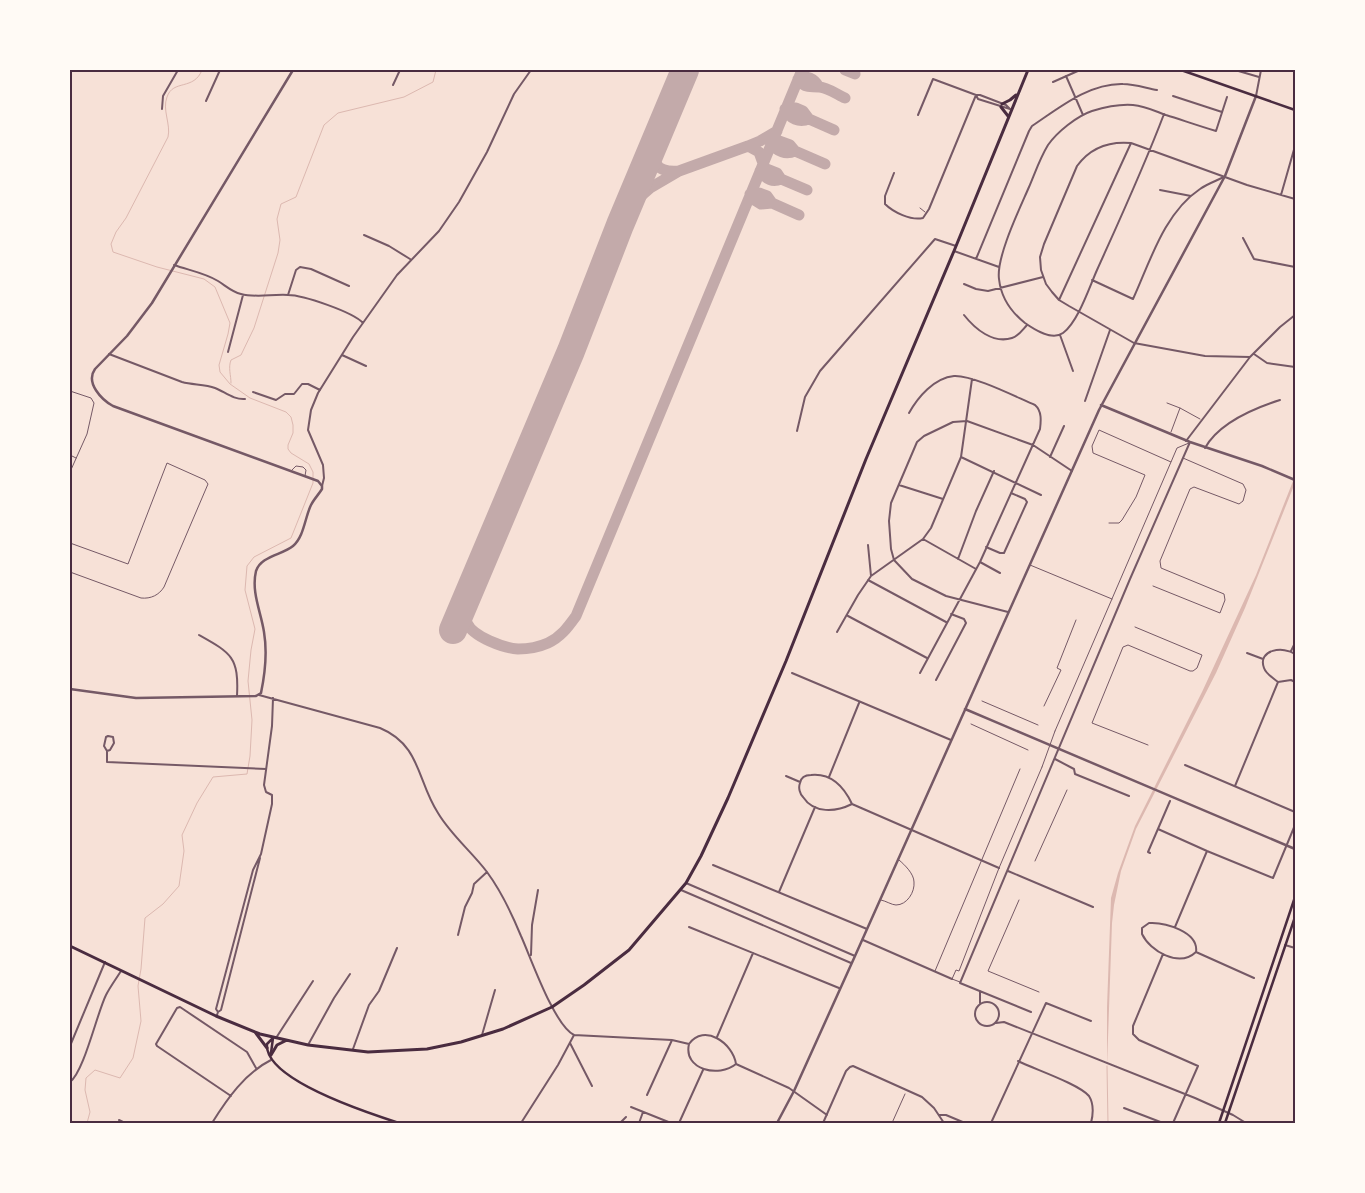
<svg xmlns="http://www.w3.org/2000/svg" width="1365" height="1193" viewBox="0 0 1365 1193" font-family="Arial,sans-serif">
<rect width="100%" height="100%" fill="#f7e1d7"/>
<!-- water -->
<path fill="#dcb8b0" d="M1295 476V483L1245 608 1216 673 1136 829 1121 871 1114 905 1112 923 1107 1067V1007L1111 898 1118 873 1135 826 1202 692 1256 575Z"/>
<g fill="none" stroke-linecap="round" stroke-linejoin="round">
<!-- stream -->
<path stroke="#dcb8b0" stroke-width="1" d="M231 383C231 375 228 368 231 360L241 355 254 328 278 253 280 240 277 219 281 204 296 197 324 125 338 113 404 97 433 82 436 70
M1107 1066 1108 1123
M87 1123 90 1112 85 1090 86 1078 95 1070 120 1078 133 1058 141 1021 138 986 141 969 145 918 163 904 179 886 184 851 182 835 197 803 213 777 247 774 250 756 252 720 248 681 251 650 255 629 245 590 247 566 254 557 291 538 313 483V472L309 464 291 453 288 449V445L293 433V425L291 417 286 412 250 398 230 384 220 372 219 365 228 334 230 323 215 287 204 279 157 267 113 252 111 244 116 232 126 218 168 137C171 124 162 110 167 97 173 79 194 91 202 70"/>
<!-- taxiway -->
<path stroke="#c3aaaa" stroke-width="11" d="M845 70 855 74
M819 87C814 78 807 75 798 79 806 89 808 86 819 87 827 87 838 95 845 98
M796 108 803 111 809 119C799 123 790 119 785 109Z
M809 119 834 130
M779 141 790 145 795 151C786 155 777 152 771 143Z
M748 146 760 141 777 131
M795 151 825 164
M767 169 777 173 781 179C772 183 765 178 760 171Z
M679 171 748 146 759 152 763 163
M781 179 807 190
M759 193 767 196 772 203 761 204 753 199 750 194Z
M772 203 799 215
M620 225 642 195 650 188 679 171C652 173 653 160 656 139
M466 600C465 608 464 616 467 623 473 637 504 648 518 649 528 649 539 647 548 643 561 637 568 627 576 616L802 70"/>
<!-- runway -->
<path stroke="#c3aaaa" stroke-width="28" d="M453 630 571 351 620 225 685 70"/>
<!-- service -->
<path stroke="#755966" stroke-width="1" d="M920 208 925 212
M70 391 91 398 94 403 87 434 70 472
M1167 403 1180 408
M1171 432 1180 408 1200 419
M70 455 76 458
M292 470 296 466 303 467 306 470 305 476
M1109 523H1119L1122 520 1136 497 1145 475 1093 453 1092 446 1099 430 1171 462 1177 448 1189 443
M70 543 128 564 167 463 205 480 208 484 164 587C159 595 151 599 141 598L70 572
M1153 586 1220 613 1225 600 1224 594 1161 568 1160 561 1190 489 1194 487 1239 504 1243 501 1246 490 1243 484 1183 458
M1135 627 1202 655 1197 668 1193 671H1190L1128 645 1123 647 1092 723 1148 745
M982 701 1038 725
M1044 706 1061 670 1057 668 1076 620
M971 724 1028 750
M1042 767 1055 731
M1035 861 1067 790
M881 900C886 901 892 905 896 905 907 905 915 892 914 882 914 874 905 865 899 860
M1019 900 988 971 1039 992
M935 971 1020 769"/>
<!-- pedestrian -->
<path stroke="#755966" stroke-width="1" d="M1030 565 1112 599
M1055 731 1171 462
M960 982 952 979 956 970 959 971 999 868 1042 767
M892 1123 905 1094"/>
<!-- minor -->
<path stroke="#755966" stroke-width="2" d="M1235 70 1259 77
M1066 76 1083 115
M1053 82 1080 70
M393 85 400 70
M976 95 978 99 1010 109
M1173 96 1222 112
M1256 96 1261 70
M206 101 220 70
M162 109 163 96 178 70
M1164 114C1144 167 1120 219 1097 270 1089 288 1078 322 1063 333 1052 341 1035 330 1025 323 1011 312 1001 297 999 279 996 257 1020 208 1029 187 1035 173 1040 158 1048 145 1057 132 1077 116 1092 111 1105 107 1120 104 1133 105 1145 106 1155 111 1166 115 1182 120 1199 126 1216 131L1227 97
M918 115 933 79 976 95H980L1006 105 1010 109
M894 173 885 196V204C893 212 911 221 923 218L929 209 976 95
M1160 190 1191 196
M1281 195 1295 146
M1295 199 1247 185 1131 143C1108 141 1090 148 1077 166L1044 244 1040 257 1041 270 1046 284 1052 292 1059 300 1069 306 1134 343 1205 356 1250 357 1280 327 1295 315
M364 235 389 246 410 259
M1243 238 1254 259 1295 267
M954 251 999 267
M976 259 1029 131 1032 126C1059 108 1089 83 1123 84 1134 84 1146 88 1157 90
M174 265C188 270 205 273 218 281 226 286 232 292 241 294 256 298 272 294 288 295 303 295 353 312 363 323
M1092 280 1133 299C1150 262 1164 213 1200 189 1207 184 1216 181 1224 177
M964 284 976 289 988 291 1043 277
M288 295 296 270 300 267 311 269 349 286
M1059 300 1131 143
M964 315C975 329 993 344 1012 338 1019 336 1023 329 1027 325
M1060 335 1073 371
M228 352 243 295
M109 354 182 382C193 385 205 384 215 388 225 392 234 400 245 399
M1254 354 1267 363 1295 367
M342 355 366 366
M253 392 276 400 285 394H294L302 384H308L320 390
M1085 401 1110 330
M909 413C918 397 934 378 954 376 973 375 1016 397 1035 405 1042 411 1041 421 1040 429L980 562 920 673
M797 431 805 397 820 371 935 239 956 246
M1186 441 1250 357
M1205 448C1219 423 1255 408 1280 400
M961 457 1041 495
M1050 457 1064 426
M899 485 943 499
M322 486 324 478 323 465 308 430 311 410 318 393 353 337 397 275 439 231 459 202 487 152 514 94 531 70
M923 539 976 569
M868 545 871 576
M986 547 1000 553H1004L1027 502 1025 499 1011 493
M958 559 976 511 994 471
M980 562 1000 573
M868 580 946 622
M1008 612 946 596 912 579 894 560 891 549 889 521 891 503 917 442 924 436 953 422 967 421 1033 445 1072 471
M848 616 927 658
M837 632 858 595 871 576 923 539 931 528 961 457 972 379
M199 635C231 653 239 657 237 696
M1291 651 1295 643
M1247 653 1263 659
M1295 654C1284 646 1257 649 1264 668 1266 674 1273 678 1278 682L1291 680 1295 682
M792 673 951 740
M936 680 966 623 964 619 951 614
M259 695 380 728C421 745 417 781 438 813 451 835 472 852 487 872 501 891 512 914 521 936 531 958 554 1025 574 1035L672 1040 689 1044
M108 736 113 737 114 743 110 750 107 751 104 746 106 737Z
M107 751V762L266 769
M1055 759 1074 769 1075 774 1129 796
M1185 765 1295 812
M786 776 800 782
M829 777 859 703
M1235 786 1278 682
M852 804C836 812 814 814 803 797 800 794 798 788 800 783 801 777 806 775 811 775 831 773 844 787 852 804L999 868
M1158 829 1207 851 1273 878 1295 825
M1150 853 1148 852 1170 801
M713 865 867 929
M1008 871 1093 907
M686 883 855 956
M681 890 851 963
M779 892 815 807
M1149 923C1165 922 1199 932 1196 952 1179 968 1150 951 1142 934V928Z
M689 927 839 988
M1175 927 1207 851
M458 935 465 907 472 893 474 884 487 872
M863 940 952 979
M1285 945 1295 948
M1196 952 1254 978
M1163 954 1133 1026V1034L1139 1040 1198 1066 1173 1123
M531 955 532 925 538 890
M980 991V1003
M975 1014a12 12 0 1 1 24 0a12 12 0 1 1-24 0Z
M218 1012 221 1010 260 858
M1031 1012 960 983 1130 579 1190 442
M217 1015 218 1012 216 1009 253 870 261 854 272 804V795L266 792 264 785 272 726 273 698
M996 1023 1004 1022 1195 1098 1233 1115 1246 1123
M482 1035 495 990
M717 1037 753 953
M276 1038 313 981
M570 1043 592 1086
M689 1044C683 1070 719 1078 736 1064
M689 1044C704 1023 733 1043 736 1064
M308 1045 334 998 350 974
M70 1046 105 962
M353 1049 369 1005 379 991 397 948
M1018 1061C1034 1069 1079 1084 1089 1096 1094 1104 1093 1115 1091 1123
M736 1064 789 1088 827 1115
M70 1082C84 1072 97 1013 106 995 110 987 116 979 121 971
M647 1095 672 1040
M231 1096 157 1046 156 1044 177 1008 180 1007 247 1052 256 1068
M631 1107 671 1123
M1124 1108 1163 1123
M939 1115H946L965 1123
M119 1120 125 1123
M212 1123C227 1099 245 1073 271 1060
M521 1123 558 1065 574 1035
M620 1123 626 1117
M639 1123 643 1112
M679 1123 703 1070
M823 1123 846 1071 850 1067 853 1066 922 1097 934 1108 944 1123
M991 1123 1046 1003 1091 1021"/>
<!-- tertiary -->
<path stroke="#755966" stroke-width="2.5" d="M1101 405 1190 442 1262 466 1295 480
M70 689 136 698 256 696 261 693C265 674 267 650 264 632 261 612 251 592 256 571 261 556 282 555 293 546 304 537 305 517 311 505 314 499 319 494 322 489V486L318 481 113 406C102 400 85 383 95 369L127 336 152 303 293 70
M965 709 1295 849
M777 1123 794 1091 855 956 1099 410 1225 176 1256 96"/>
<!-- secondary -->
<path stroke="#4a2c40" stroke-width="2.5" d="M1181 70 1295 110
M273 1038 267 1044C264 1080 371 1114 399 1123
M271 1053 273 1038
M1219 1123 1295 897
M1225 1123 1295 917"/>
<!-- primary -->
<path stroke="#4a2c40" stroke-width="3" d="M1002 104 1010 100 1016 95
M1001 107 1008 116
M70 946 216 1016 260 1034 308 1045 368 1052 427 1049 461 1042 503 1029 552 1007 584 985 629 950 686 883 701 856 728 798 786 661 866 459 954 251 1028 70
M255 1032 267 1048
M271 1055 277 1045 285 1041"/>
</g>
<!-- border -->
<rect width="1365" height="1193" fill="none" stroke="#fffaf5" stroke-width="142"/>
<rect x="71" y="71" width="1223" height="1051" fill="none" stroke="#4a2c40" stroke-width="2"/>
</svg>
